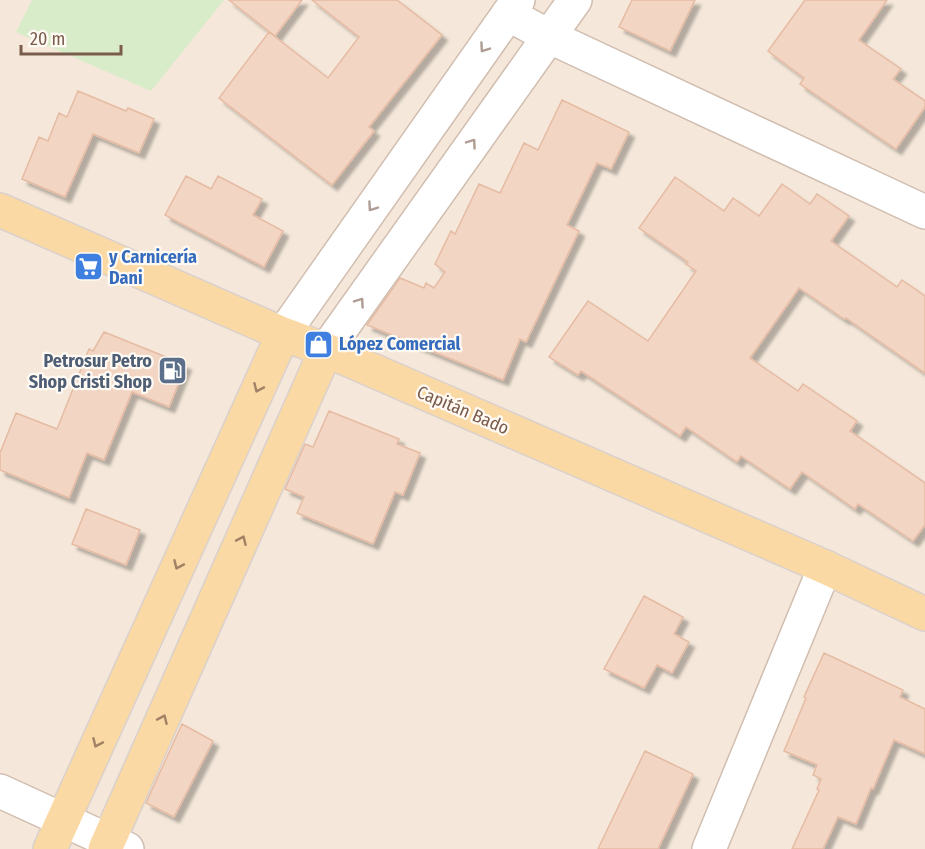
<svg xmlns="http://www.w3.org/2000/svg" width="925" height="849" viewBox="0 0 925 849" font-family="'Fira Sans Condensed',sans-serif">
<defs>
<filter id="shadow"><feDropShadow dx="5.5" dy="5.5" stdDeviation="1.5" flood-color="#0004"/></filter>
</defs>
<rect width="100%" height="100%" fill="#fdf6ec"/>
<!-- residential -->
<path fill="#f5e8da" d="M0 0H925V849H0Z"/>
<!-- green -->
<path fill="#d8ecc9" d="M32 0H224L151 91 16 32Z"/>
<!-- building -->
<path fill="#f3d5c3" stroke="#e6bba3" stroke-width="1.5" filter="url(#shadow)" d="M229 0H302L275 36Z
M312 0H397L442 35 369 127 374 131 332 185 219 98 269 32 328 78 359 37Z
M632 0H695L670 51 619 27Z
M805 0H887L859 40 901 69 893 79 925 101V107L896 149 800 84 804 78 768 51Z
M78 91 126 111 128 108 154 119 139 153 93 134 65 197 22 179 39 137 48 141 59 113 67 117Z
M562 100 629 132 611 169 597 163 567 225 579 231 526 342 520 339 503 380 367 325 400 278 424 288 426 283 434 288 445 272 435 264 451 231 455 234 479 184 500 193 524 143 538 150Z
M186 176 211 189 218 176 262 199 253 215 283 231 264 267 165 215Z
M675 177 724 211 733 198 759 216 782 184 810 204 817 194 849 216 831 241 897 287 902 280 925 296V373L846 318 844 319 799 288 750 358 798 391 803 384 857 421 850 431 925 483V525L913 541 858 504 855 509 802 472 790 489 741 456 737 462 686 427 680 436 581 371 578 375 549 357 588 301 648 341 696 271 686 264 688 262 639 228Z
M104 332 186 365 169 407 132 392 104 460 87 453 69 498 0 470V453L16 413 57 429 89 349 93 351Z
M329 411 399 439 397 444 420 453 403 495 395 492 373 544 297 513 304 497 285 489 305 444 313 447Z
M86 509 140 530 126 565 72 544Z
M644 596 683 617 674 634 689 642 672 673 657 665 644 688 604 669Z
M824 653 903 690 900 697 925 709V754L894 740 873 789 871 788 856 824 838 817 823 849H792L819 790 817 789 821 779 813 775 817 765 784 751 806 698 804 697Z
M182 724 213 741 174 817 146 803Z
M645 751 693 774 658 849H598Z"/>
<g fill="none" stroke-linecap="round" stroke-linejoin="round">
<defs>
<path id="minor" d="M508 14 548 36 925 212
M283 334 518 0
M326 350 575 0
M0 791 127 849
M709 849 825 567"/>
<path id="major" d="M0 210 283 334 326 350 825 567 925 614
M50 849 283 334
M105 849 326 350"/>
</defs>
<!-- minor casing -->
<use href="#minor" stroke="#d1beb0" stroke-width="36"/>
<!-- major casing -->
<use href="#major" stroke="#dad1cd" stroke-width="36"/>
<!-- minor -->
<use href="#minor" stroke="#fff" stroke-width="33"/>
<!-- major -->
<use href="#major" stroke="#fbd9a5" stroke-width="33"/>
</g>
<!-- one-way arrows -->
<defs><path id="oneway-chevron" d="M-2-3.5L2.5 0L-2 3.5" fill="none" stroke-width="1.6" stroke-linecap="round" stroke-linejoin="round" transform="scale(1.5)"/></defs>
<g stroke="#af9d94">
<use href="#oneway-chevron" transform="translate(484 48) rotate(125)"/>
<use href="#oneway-chevron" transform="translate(472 143) rotate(-55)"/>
<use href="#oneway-chevron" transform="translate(372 207) rotate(125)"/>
<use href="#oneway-chevron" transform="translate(360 302) rotate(-55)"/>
</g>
<g stroke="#a18267">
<use href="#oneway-chevron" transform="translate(258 388) rotate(114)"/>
<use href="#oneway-chevron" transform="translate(242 540) rotate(-66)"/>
<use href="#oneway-chevron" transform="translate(178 565) rotate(114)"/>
<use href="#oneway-chevron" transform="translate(163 719) rotate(-66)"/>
<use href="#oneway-chevron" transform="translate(97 743) rotate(114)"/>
</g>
<!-- icons -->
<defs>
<symbol id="supermarket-square" viewBox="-11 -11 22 22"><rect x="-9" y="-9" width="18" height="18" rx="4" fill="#3f7fe0" stroke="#fffaf3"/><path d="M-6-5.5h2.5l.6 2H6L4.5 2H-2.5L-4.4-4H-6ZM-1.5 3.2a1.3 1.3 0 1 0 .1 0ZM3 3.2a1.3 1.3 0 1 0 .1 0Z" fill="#fff"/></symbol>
<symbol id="shop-square" viewBox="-11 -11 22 22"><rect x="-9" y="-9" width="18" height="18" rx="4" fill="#3f7fe0" stroke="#fffaf3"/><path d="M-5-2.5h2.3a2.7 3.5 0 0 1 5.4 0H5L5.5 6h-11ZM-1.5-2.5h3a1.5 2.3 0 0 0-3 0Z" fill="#fff"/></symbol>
<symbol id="fuel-square" viewBox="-11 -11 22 22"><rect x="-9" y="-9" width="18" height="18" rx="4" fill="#5c6f8a" stroke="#fffaf3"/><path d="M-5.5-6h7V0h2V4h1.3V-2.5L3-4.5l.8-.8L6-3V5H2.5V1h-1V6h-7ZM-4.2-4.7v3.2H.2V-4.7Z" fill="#fff"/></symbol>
</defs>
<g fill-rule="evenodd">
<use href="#supermarket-square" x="72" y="250" width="33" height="33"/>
<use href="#shop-square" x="302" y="328" width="33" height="33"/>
<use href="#fuel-square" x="156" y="354" width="33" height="33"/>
</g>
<g text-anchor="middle" stroke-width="4.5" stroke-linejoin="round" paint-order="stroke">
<!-- shop labels -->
<g font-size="18" font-weight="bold" fill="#366cbe" stroke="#fffaf3" text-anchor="start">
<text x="109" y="263">y Carnicería<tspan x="109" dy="21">Dani</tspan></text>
<text x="339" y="350">López Comercial</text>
</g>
<!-- service labels -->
<g font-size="18" font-weight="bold" fill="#4e5e75" stroke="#fffaf3" text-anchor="end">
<text x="152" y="367">Petrosur Petro<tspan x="152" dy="21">Shop Cristi Shop</tspan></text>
</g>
<!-- street labels -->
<g font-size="18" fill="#7a5c4d" stroke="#fffaf3">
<text transform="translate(463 410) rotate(23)" y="6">Capitán Bado</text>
</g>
</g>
<!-- scale -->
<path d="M21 45v9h100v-9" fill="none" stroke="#7a5c4d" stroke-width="3"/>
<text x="30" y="45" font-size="18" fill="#7a5c4d" stroke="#fffaf3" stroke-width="4.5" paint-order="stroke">20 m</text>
</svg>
